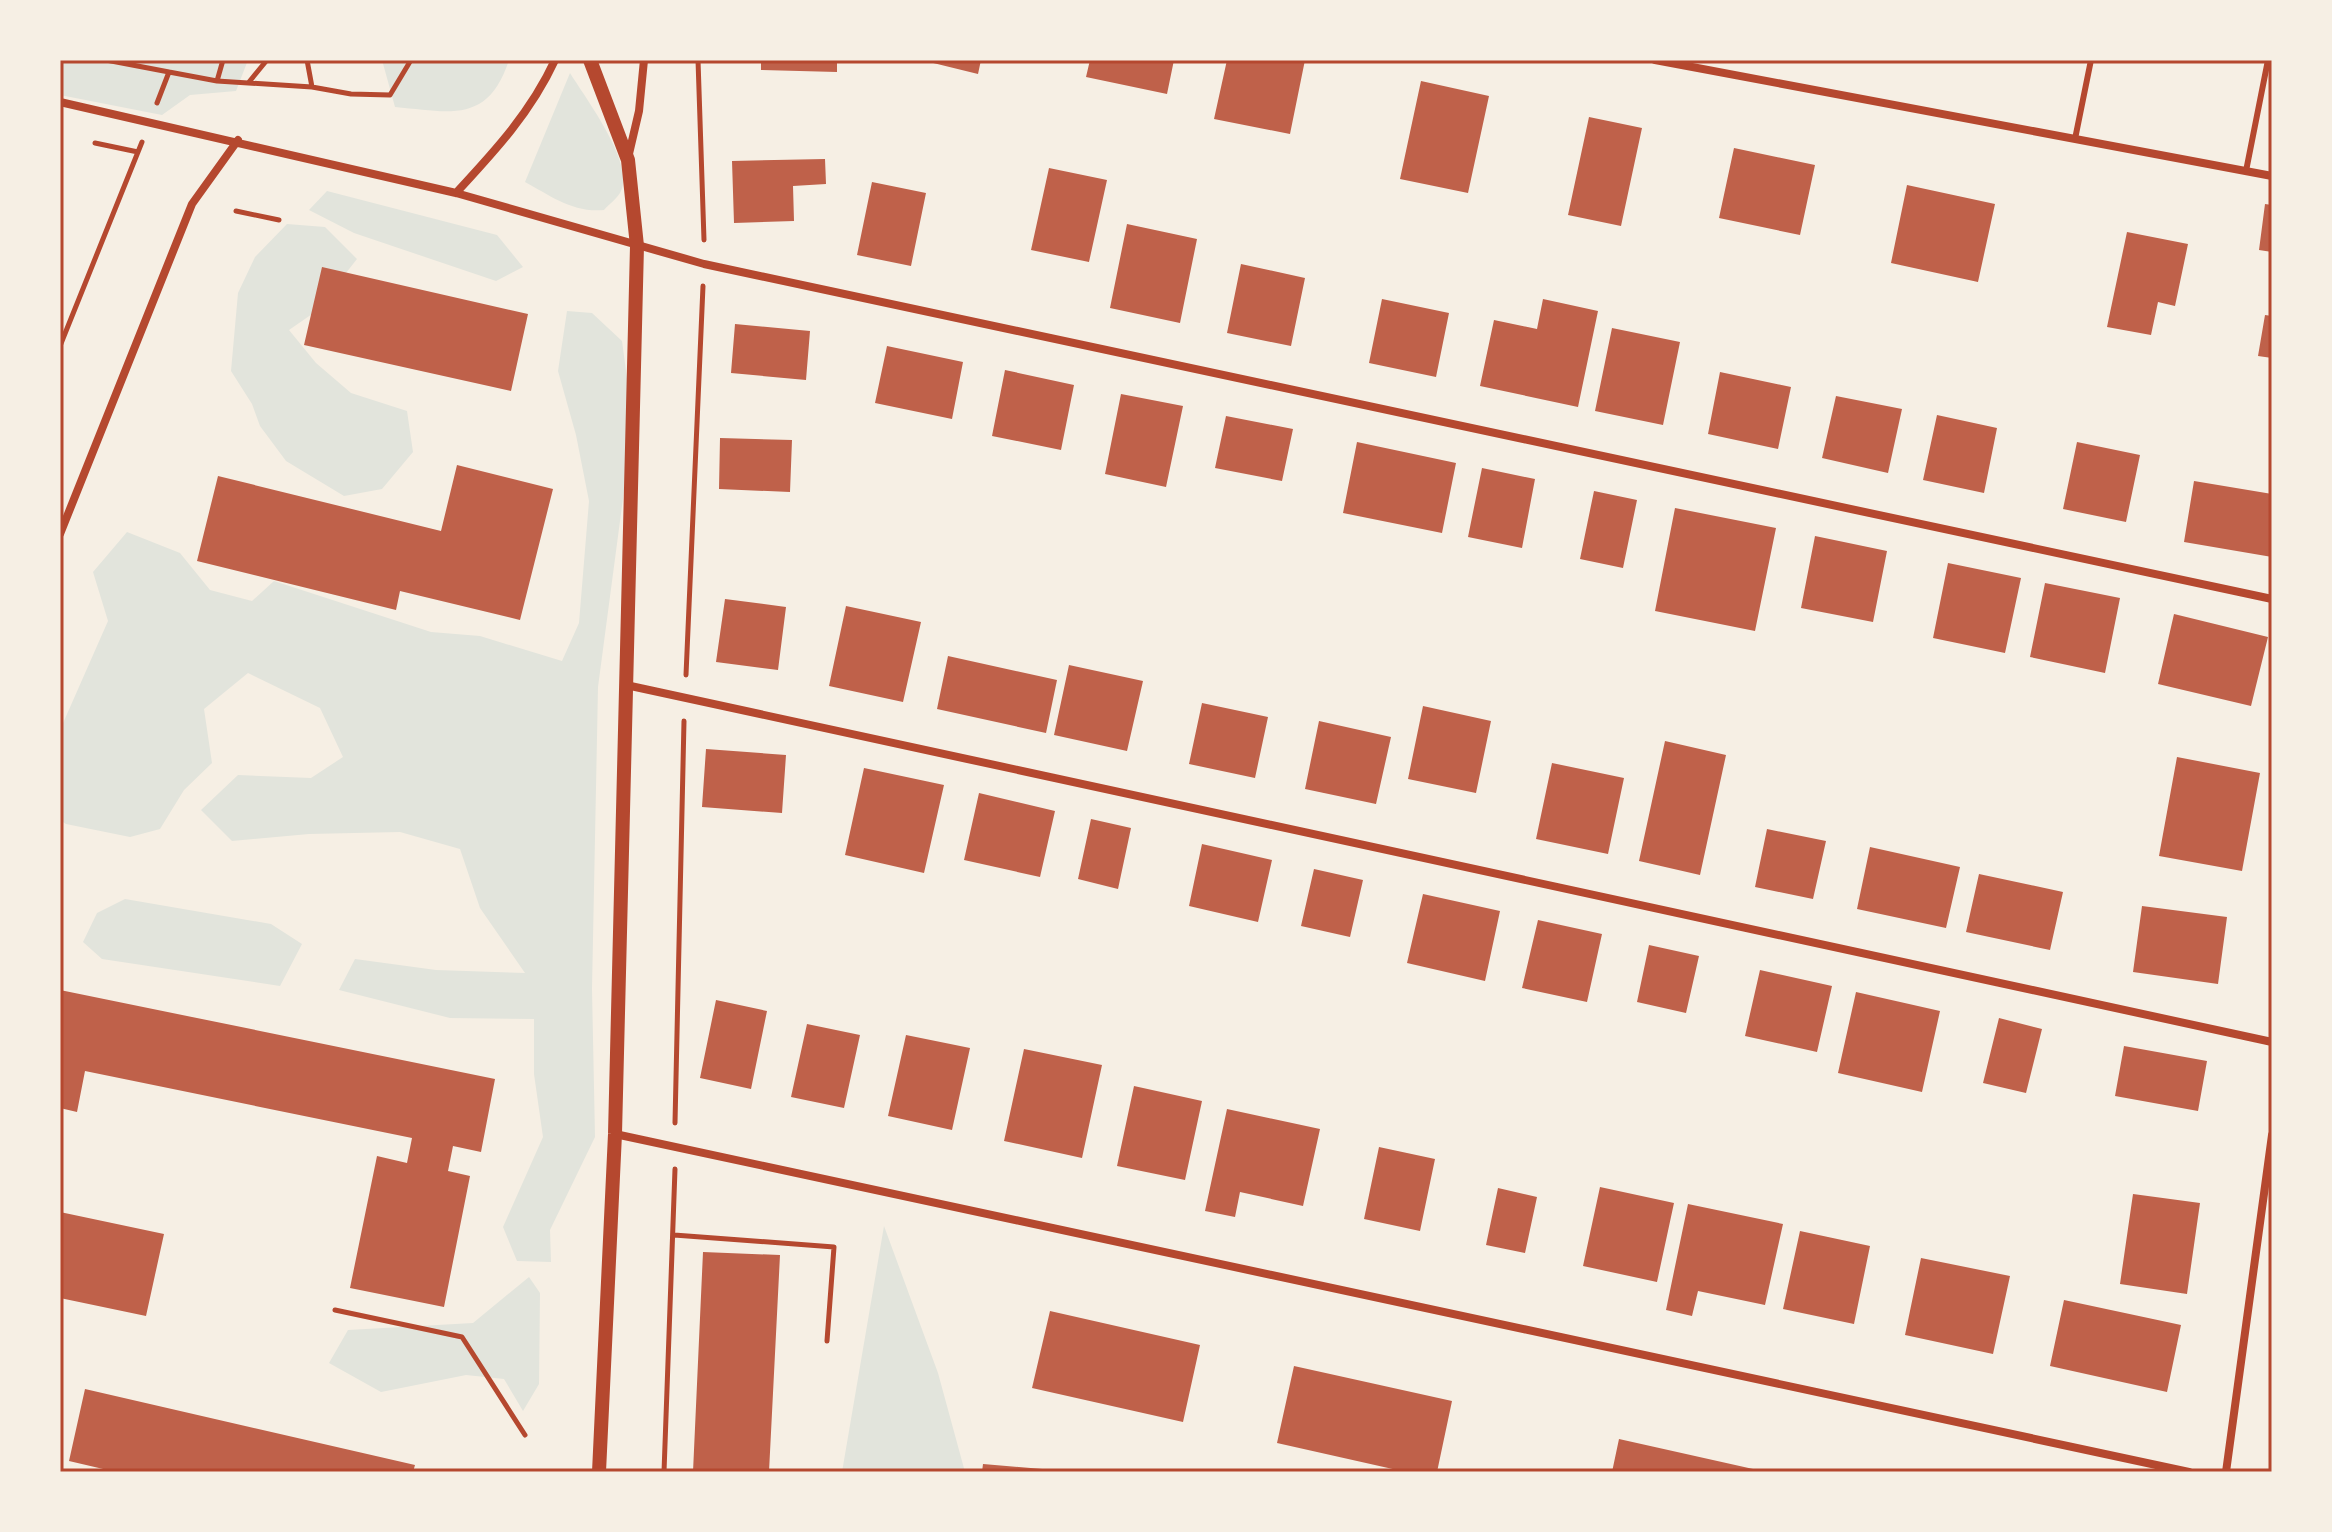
<svg xmlns="http://www.w3.org/2000/svg" width="2332" height="1532" viewBox="0 0 2332 1532" font-family="'Exo 2',sans-serif">
<rect width="100%" height="100%" fill="#f6efe4"/>
<!-- green -->
<path fill="#e2e4dc" d="M60 60H248L236 91 190 95 162 115 60 95Z
M382 60H509C488 124 451 112 395 107Z
M570 73C586 99 634 162 621 191 618 198 609 204 604 210 573 213 551 196 525 182Z
M327 191 497 235 523 267 496 281 354 233 309 210Z
M287 224 325 227 357 259 315 312 289 330 316 363 351 393 407 411 413 452 382 489 344 496 286 461 260 426 252 404 231 371 238 293 255 257Z
M567 311 592 313 622 341 633 423 598 687 592 989 595 1137 550 1230 551 1262 517 1261 503 1227 543 1137 534 1074V1019L450 1018 339 990 355 959 436 970 525 973 480 908 460 849 400 832 309 834 232 841 201 810 238 775 311 778 343 757 320 708 248 673 204 709 212 763 184 790 160 829 130 837 66 824 60 820V730L108 621 93 572 127 532 180 553 210 590 252 601 274 581 431 632 480 636 562 661 579 623 589 501 576 435 558 371Z
M125 899 271 924 302 944 280 986 102 959 83 942 97 913Z
M884 1226 938 1373 965 1472H842Z
M529 1277 540 1293 539 1384 523 1411 504 1379 466 1375 381 1392 329 1363 348 1330 473 1323Z"/>
<!-- building -->
<path fill="#bf614a" d="M761 60H837V72L761 70Z
M921 60H981L978 74Z
M1090 60H1174L1167 94 1086 77Z
M1227 60H1305L1290 134 1214 119Z
M1421 81 1489 96 1468 193 1400 179Z
M1589 117 1642 128 1621 226 1568 215Z
M1734 148 1815 165 1800 235 1719 218Z
M825 159 826 184 793 186 794 221 734 223 732 161Z
M1049 168 1107 180 1089 262 1031 250Z
M872 182 926 193 911 266 857 255Z
M1907 185 1995 204 1978 282 1891 263Z
M2265 204 2272 205V252L2259 250Z
M1127 224 1197 239 1180 323 1110 308Z
M2127 232 2188 244 2175 306 2158 302 2151 335 2107 327Z
M1241 264 1305 278 1291 346 1227 333Z
M322 267 528 314 511 391 304 345Z
M1382 299 1449 313 1436 377 1369 363Z
M1543 299 1598 311 1578 407 1480 386 1494 320 1537 329Z
M2265 315 2272 316V358L2258 356Z
M735 324 810 331 806 380 731 373Z
M1612 328 1680 342 1663 425 1595 411Z
M887 346 963 362 952 419 875 403Z
M1005 370 1074 385 1061 450 992 436Z
M1720 372 1791 387 1778 449 1708 434Z
M1121 394 1183 406 1166 487 1105 474Z
M1836 396 1902 409 1888 473 1822 458Z
M1937 415 1997 428 1984 493 1923 480Z
M1226 416 1293 429 1282 481 1215 468Z
M720 438 792 440 790 492 719 489Z
M1357 442 1456 463 1442 533 1343 513Z
M2077 442 2140 455 2126 522 2063 509Z
M457 465 553 489 520 620 400 591 396 610 197 561 218 476 441 531Z
M1482 468 1535 479 1522 548 1468 537Z
M2194 481 2272 494V557L2184 542Z
M1594 491 1637 500 1623 568 1580 559Z
M1675 508 1776 528 1755 631 1655 611Z
M1815 536 1887 551 1873 622 1801 608Z
M1948 563 2021 578 2005 653 1933 638Z
M2045 583 2120 598 2105 673 2030 657Z
M725 599 786 607 778 670 716 662Z
M846 606 921 622 903 702 829 686Z
M2174 614 2268 637 2251 706 2158 684Z
M948 656 1057 680 1046 733 937 709Z
M1069 665 1143 681 1127 751 1054 735Z
M1202 703 1268 717 1255 778 1189 764Z
M1423 706 1491 721 1476 793 1408 779Z
M1319 721 1391 737 1376 804 1305 789Z
M1665 741 1726 755 1700 875 1639 861Z
M706 749 786 755 782 813 702 807Z
M2177 757 2260 773 2242 871 2159 856Z
M1552 763 1624 778 1608 854 1536 839Z
M864 768 944 785 924 873 845 855Z
M979 793 1055 811 1040 877 964 860Z
M1091 819 1131 828 1118 889 1078 879Z
M1767 829 1826 841 1813 899 1755 887Z
M1202 844 1272 860 1258 922 1189 906Z
M1870 847 1960 867 1946 928 1857 909Z
M1314 869 1363 880 1350 937 1301 926Z
M1979 874 2063 892 2050 950 1966 932Z
M1423 894 1500 911 1485 981 1407 963Z
M2142 906 2227 917 2218 984 2133 972Z
M1538 920 1602 934 1587 1002 1522 988Z
M1649 945 1699 956 1686 1013 1637 1002Z
M1760 970 1832 986 1817 1052 1745 1036Z
M60 990 495 1079 481 1152 453 1146 448 1171 470 1176 444 1307 350 1288 377 1156 407 1163 412 1138 85 1071 77 1112 60 1108Z
M1856 992 1940 1011 1922 1092 1838 1073Z
M716 1000 767 1011 751 1089 700 1078Z
M1999 1018 2042 1029 2026 1093 1983 1083Z
M807 1024 860 1035 844 1108 791 1097Z
M906 1035 970 1048 952 1130 888 1116Z
M2124 1046 2207 1061 2198 1111 2115 1096Z
M1024 1049 1102 1065 1082 1158 1004 1141Z
M1134 1086 1202 1101 1185 1180 1117 1166Z
M1227 1109 1320 1129 1303 1206 1240 1192 1235 1217 1205 1211Z
M1379 1147 1435 1159 1420 1231 1364 1219Z
M1600 1187 1674 1203 1657 1282 1583 1266Z
M1498 1188 1537 1197 1525 1253 1486 1245Z
M2133 1194 2200 1203 2187 1294 2120 1284Z
M1688 1204 1783 1224 1765 1305 1698 1291 1692 1316 1666 1310Z
M60 1212 164 1234 146 1316 60 1298Z
M1800 1231 1870 1246 1854 1324 1783 1309Z
M703 1252 780 1255 769 1472H693Z
M1921 1258 2010 1276 1993 1354 1905 1335Z
M2064 1300 2181 1325 2167 1392 2050 1366Z
M1050 1311 1200 1345 1183 1422 1032 1388Z
M1294 1366 1452 1401 1437 1472H1406L1277 1443Z
M85 1389 415 1465 413 1472H116L69 1461Z
M1619 1439 1762 1471V1472H1612Z
M983 1464 1054 1470V1472H982Z"/>
<g fill="none" stroke-linecap="round" stroke-linejoin="round">
<!-- path -->
<path stroke="#b5482f" stroke-width="5" d="M106 60 169 72
M307 60 312 87 351 94 390 95 411 60
M698 60 704 240
M217 81 312 87
M249 82 267 60
M157 103 169 72 217 81 223 60
M95 143 138 152
M236 211 279 220
M60 346 142 142
M686 675 703 286
M675 1123 684 721
M674 1235 834 1247 827 1341
M335 1310 462 1337 525 1435
M664 1472 675 1169"/>
<!-- service -->
<path stroke="#b5482f" stroke-width="6" d="M2075 139 2091 60
M2246 171 2268 60"/>
<!-- minor -->
<path stroke="#b5482f" stroke-width="8" d="M1655 60 2272 176
M60 102 456 193 704 264 2272 599
M628 158 639 111 644 60
M456 193C495 151 531 112 555 60
M60 534 192 204 238 140
M626 685 2272 1042
M615 1134 2189 1472
M2226 1472 2272 1135"/>
<!-- tertiary -->
<path stroke="#b5482f" stroke-width="14" d="M590 60 628 160 637 246 615 1134 599 1472"/>
</g>
<!-- border -->
<rect width="2332" height="1532" fill="none" stroke="#f6efe4" stroke-width="124"/>
<rect x="62" y="62" width="2208" height="1408" fill="none" stroke="#b5482f" stroke-width="3"/>
</svg>
